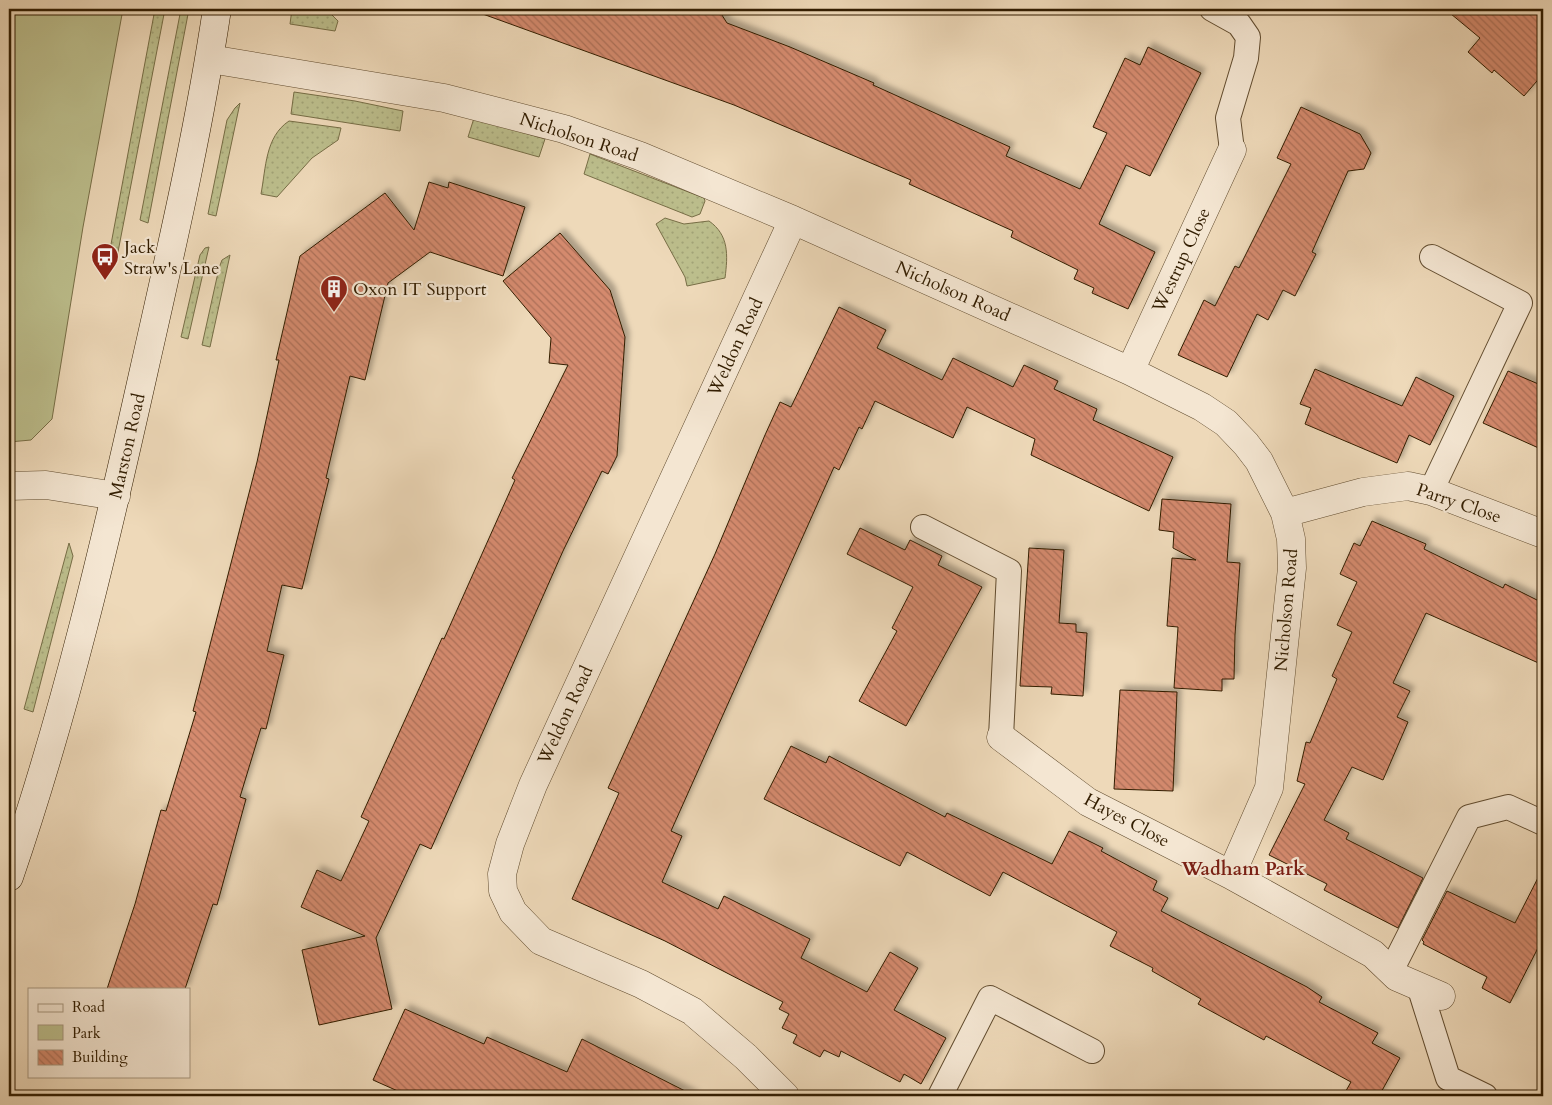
<svg xmlns="http://www.w3.org/2000/svg" width="1552" height="1105" viewBox="0 0 1552 1105" font-family="Cardo,serif">
<defs>
<pattern id="grass-dots" width="8" height="8" patternUnits="userSpaceOnUse" patternTransform="scale(1.25)"><rect width="8" height="8" fill="#bcbe8c"/><path d="M2 2h.1M6 6h.1" fill="none" stroke="#a2a377" stroke-width="1.8" stroke-linecap="round"/></pattern>
<pattern id="building-back-hatch" width="6" height="6" patternUnits="userSpaceOnUse" patternTransform="scale(1.25)"><rect width="6" height="6" fill="#d48a6e"/><path d="M-1 5l2 2M0 0l6 6M5-1l2 2" fill="none" stroke="#ad7058"/></pattern>
<filter id="shadow"><feDropShadow dx="4.5" dy="-4.5" stdDeviation="2.5" flood-color="#0004"/></filter>
</defs>
<rect width="100%" height="100%" fill="#eed9b9"/>
<filter id="stains"><feTurbulence type="fractalNoise" baseFrequency=".004" numOctaves="4"/><feColorMatrix values="0 0 0 0 .2 0 0 0 0 .09 0 0 0 0 .02 0 0 0 .5 -.17"/></filter>
<radialGradient id="worn" r=".72"><stop offset=".6" stop-color="#630" stop-opacity="0"/><stop offset="1" stop-color="#630" stop-opacity=".3"/></radialGradient>
<!-- grass -->
<path fill="url(#grass-dots)" stroke="#776e46" d="M155 9H165L117 257 109 255Z
M181 9H189L148 223 140 220Z
M292 9H326L338 21 335 31 290 24Z
M294 92 355 101 403 111 400 131 291 114Z
M240 103 216 216 208 214 227 120 235 108Z
M474 118 545 139 539 157 468 137Z
M289 121 341 128 338 140 312 158 277 197 261 194C266 168 265 137 289 121Z
M590 154 704 198 705 201 700 214 692 217 584 174Z
M665 218 684 224 709 221C729 235 728 255 725 278L687 286 685 277 656 224Z
M209 247 188 339 181 337 200 255 205 248Z
M230 255 210 347 202 345 219 268 222 260Z
M69 543 73 556 33 712 24 709Z"/>
<!-- park -->
<path fill="#bcbe8c" stroke="#776e46" d="M9 9H123L83 227 52 419 31 440 9 442Z"/>
<!-- building -->
<path fill="url(#building-back-hatch)" stroke="#321d01" filter="url(#shadow)" d="M481 9H710L720 12 727 23 790 47 874 83 873 85 1010 147 1006 156 1080 189 1107 133 1093 127 1125 58 1140 65 1148 47 1201 73 1150 176 1126 165 1099 224 1155 252 1128 309 1092 293 1094 288 1074 279 1078 270 1011 237 1013 231 909 184 911 180 734 105 480 13Z
M1445 9H1543V74L1524 96 1494 70 1492 73 1468 52 1480 38Z
M1301 107 1360 134 1371 153 1364 169 1348 171 1312 252 1316 254 1295 296 1283 290 1268 320 1257 314 1227 377 1178 355 1204 300 1215 306 1235 266 1239 268 1291 164 1277 158Z
M429 182 448 188 449 182 525 207 503 276 430 252 388 283 365 380 350 376 326 478 329 479 302 589 282 585 267 651 284 655 266 729 261 728 240 797 246 799 217 905 213 904 185 989H107L135 904 161 810 166 811 196 712 193 711 257 462 279 360H276L300 256 385 193 414 230Z
M560 233 610 290 625 337 617 456 608 474 602 471 563 551 431 849 420 844 376 938 392 1009 319 1025 302 950 365 936 301 907 317 870 341 881 369 821 361 817 442 638 444 639 515 480 512 478 568 365 549 363 551 338 503 281Z
M839 307 886 330 877 348 942 380 953 358 1013 387 1024 365 1058 381 1054 389 1097 409 1093 420 1173 457 1149 511 1031 455 1035 439 967 407 953 438 875 401 862 429 859 427 839 470 834 467 671 831 682 836 662 882 718 909 724 896 810 939 801 958 867 992 890 952 918 968 894 1010 946 1038 921 1084 904 1074 900 1082 841 1051 839 1057 824 1050 820 1057 793 1043 797 1035 782 1028 789 1014 779 1009 783 1002 665 941 572 899 619 793 608 788 715 554 765 435 780 402 791 407Z
M1315 369 1402 406 1416 377 1454 396 1430 445 1409 435 1397 463 1305 424 1311 408 1300 404Z
M1508 371 1543 386V450L1483 423Z
M1162 499 1231 504 1227 562 1240 563 1235 635 1234 679H1222V691L1174 688 1178 627 1167 626 1172 558 1196 560 1173 548 1174 532 1159 530Z
M1372 521 1426 544 1424 549 1503 588 1505 584 1543 603V665L1426 613 1393 683 1410 691 1397 717 1408 722 1383 780 1352 767 1324 820 1349 833 1346 839 1423 878 1398 928 1324 890 1327 884 1269 855 1305 784 1297 781 1306 742 1310 743 1337 679 1332 676 1352 632 1337 625 1357 582 1340 574 1354 543 1360 546Z
M860 528 905 550 910 540 942 556 938 565 982 587 906 726 859 701 897 631 892 628 913 587 847 554Z
M1029 548 1064 550 1059 623 1076 624V632L1087 633 1083 696 1051 694 1052 687 1020 686Z
M1120 690 1177 692 1173 791 1114 789Z
M791 746 826 763 829 756 945 817 947 813 1052 864 1069 831 1103 848 1101 851 1157 881 1153 890 1168 898 1161 911 1307 987 1322 997 1319 1002 1378 1033 1372 1043 1400 1058 1379 1096H1343L1351 1082 1266 1036 1264 1040 1198 1004 1201 999 1152 971 1153 968 1110 946 1117 932 1003 872 990 896 907 852 900 866 764 799Z
M1543 868V938L1510 1003 1482 988 1487 977 1423 944 1424 942 1422 940 1447 891 1515 923Z
M405 1009 484 1044 487 1037 567 1072 582 1039 695 1096H409L373 1080Z"/>
<g fill="none" stroke-linecap="round" stroke-linejoin="round">
<defs>
<path id="lane" d="M1212 9 1239 24 1248 37 1246 58 1228 118 1232 150
M1431 491 1520 303 1432 257
M923 527 1009 571 1001 737
M1391 971 1469 817 1508 807 1543 823
M1419 986 1448 1078 1485 1096
M940 1096 990 998 1092 1051"/>
<path id="street" d="M210 59 444 98 564 129 640 156 793 220 1130 371 1202 407 1226 423 1246 444 1259 461 1285 513 1291 539 1292 568 1269 788 1231 875
M1130 371 1232 150
M9 486 46 485 116 496
M1285 513 1363 492 1408 486 1431 491 1543 534
M1001 737 1088 802 1231 875 1373 954 1397 977 1441 996
M785 1096 746 1057 692 1011 641 984 541 941 513 912 503 891 502 874 510 844 533 785 793 220"/>
<path id="secondary" d="M9 877C66 711 106 540 144 370 171 250 199 130 217 9"/>
</defs>
<!-- lane casing -->
<use href="#lane" stroke="#614c2f" stroke-width="26"/>
<!-- street casing -->
<use href="#street" stroke="#614c2f" stroke-width="29"/>
<!-- secondary casing -->
<use href="#secondary" stroke="#321d01" stroke-width="29"/>
<!-- lane -->
<use href="#lane" stroke="#f4e6d2" stroke-width="24"/>
<!-- street -->
<use href="#street" stroke="#f4e6d2" stroke-width="28"/>
<!-- secondary -->
<use href="#secondary" stroke="#f4e6d2" stroke-width="28"/>
</g>
<!-- icons -->
<defs>
<symbol id="bus-pin" viewBox="-11 -11 22 30"><path d="M0 17L-7.5 6A9.5 9.5 0 1 1 7.5 6Z" fill="#8f2418" stroke="#f4e6d2"/><path d="M-5-6H5V4H4V6H2V4H-2V6H-4V4H-5ZM-3.5-4V0h7V-4ZM-3.5 1.2v1.5H-2V1.2ZM2 1.2v1.5H3.5V1.2Z" fill="#fff"/></symbol>
<symbol id="building-pin" viewBox="-11 -11 22 30"><path d="M0 17L-7.5 6A9.5 9.5 0 1 1 7.5 6Z" fill="#8f2418" stroke="#f4e6d2"/><path d="M-4-6H4V6H1V3H-1V6H-4ZM-2.5-4.3h1.7v1.8h-1.7ZM.8-4.3h1.7v1.8H.8ZM-2.5-1h1.7V.8h-1.7ZM.8-1h1.7V.8H.8Z" fill="#fff"/></symbol>
</defs>
<g fill-rule="evenodd">
<use href="#bus-pin" x="89" y="241" width="32" height="43"/>
<use href="#building-pin" x="318" y="273" width="32" height="43"/>
</g>
<g text-anchor="middle" stroke-width="4.5" stroke-linejoin="round" paint-order="stroke">
<!-- street labels -->
<g font-size="18" fill="#321d01" stroke="#f4e6d2">
<text transform="translate(579 137) rotate(18)" y="6">Nicholson Road</text>
<text transform="translate(1181 260) rotate(-65)" y="6">Westrup Close</text>
<text transform="translate(953 291) rotate(24)" y="6">Nicholson Road</text>
<text transform="translate(735 347) rotate(-65)" y="6">Weldon Road</text>
<text transform="translate(127 446) rotate(-77)" y="6">Marston Road</text>
<text transform="translate(1459 503) rotate(19)" y="6">Parry Close</text>
<text transform="translate(1286 610) rotate(-85)" y="6">Nicholson Road</text>
<text transform="translate(565 715) rotate(-65)" y="6">Weldon Road</text>
<text transform="translate(1127 820) rotate(28)" y="6">Hayes Close</text>
</g>
<!-- poi labels -->
<g font-size="18" fill="#321d01" stroke="#f4e6d2" text-anchor="start">
<text x="124" y="253">Jack<tspan x="124" dy="21">Straw's Lane</tspan></text>
<text x="353" y="295">Oxon IT Support</text>
</g>
<!-- neighbourhood labels -->
<g font-size="19" font-weight="bold" fill="#7a1f14" stroke="#f4e6d2">
<text x="1243" y="875">Wadham Park</text>
</g>
</g>
<!-- margin -->
<rect width="1552" height="1105" fill="none" stroke="#eed9b9" stroke-width="30"/>
<rect x="10" y="10" width="1532" height="1085" fill="none" stroke="#321d01" stroke-width="2.5"/>
<rect x="15" y="15" width="1522" height="1075" fill="none" stroke="#321d01"/>
<!-- legend -->
<rect x="28" y="988" width="162" height="90" fill="#f4e6d2" stroke="#a6967e"/>
<rect x="38" y="1004" width="25" height="8" fill="#f4e6d2" stroke="#a6967e"/>
<text x="72" y="1012" font-size="15" fill="#321d01">Road</text>
<rect x="38" y="1025" width="25" height="15" fill="#bcbe8c" stroke="#a6967e"/>
<text x="72" y="1038" font-size="15" fill="#321d01">Park</text>
<rect x="38" y="1050" width="25" height="15" fill="url(#building-back-hatch)" stroke="#a6967e"/>
<text x="72" y="1062" font-size="15" fill="#321d01">Building</text>
<rect width="100%" height="100%" filter="url(#stains)"/>
<rect width="100%" height="100%" fill="url(#worn)"/>
</svg>
